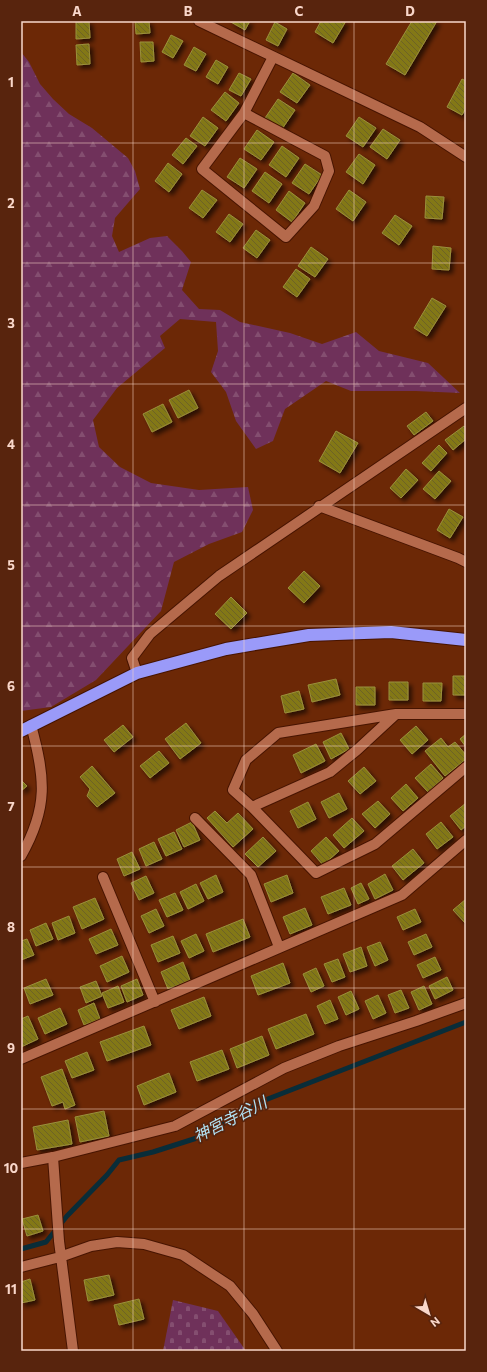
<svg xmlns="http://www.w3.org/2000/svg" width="487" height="1372" viewBox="0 0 487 1372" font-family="Commissioner,'Noto Sans JP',sans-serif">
<defs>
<pattern id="forest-firs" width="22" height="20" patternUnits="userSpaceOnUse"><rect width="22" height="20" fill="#6f315a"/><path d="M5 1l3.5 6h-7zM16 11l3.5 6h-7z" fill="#844e70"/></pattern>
<pattern id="cemetery-stones" width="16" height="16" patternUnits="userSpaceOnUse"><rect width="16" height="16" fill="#6f315a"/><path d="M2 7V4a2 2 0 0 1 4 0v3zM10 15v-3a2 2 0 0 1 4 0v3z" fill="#844e70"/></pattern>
<pattern id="building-back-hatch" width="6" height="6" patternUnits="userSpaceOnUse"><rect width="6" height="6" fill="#837816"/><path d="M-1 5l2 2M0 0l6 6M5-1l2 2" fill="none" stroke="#6d6226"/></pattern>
<filter id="shadow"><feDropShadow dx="3.5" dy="3.5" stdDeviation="2" flood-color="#0009"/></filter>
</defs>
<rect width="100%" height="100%" fill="#6c2806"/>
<!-- forest -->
<path fill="url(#forest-firs)" d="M21 52 29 62 40 84 53 99 69 114 92 128 128 158 135 171 140 189 115 218 112 236 119 252 150 238 167 236 182 251 191 262 182 290 199 309 220 310 240 322 290 333 322 344 356 332 379 351 428 363 460 393 416 391H351L326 381 285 409 273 441 256 449 236 421 226 392 211 372 218 351 216 322 180 319 160 336 165 348 117 388 93 420 99 447 120 467 151 483 199 490 248 487 253 510 242 532 209 544 174 562 161 611 96 680 51 707 21 711Z"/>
<!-- cemetery -->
<path fill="url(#cemetery-stones)" d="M173 1300 218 1311 246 1351H163Z"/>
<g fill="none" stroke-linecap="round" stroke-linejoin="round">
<!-- stream -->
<path stroke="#092d39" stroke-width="5" d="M21 1249 46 1242 67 1216 107 1175 119 1160 153 1152 200 1137 260 1102 466 1022"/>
</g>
<!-- building -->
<path fill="url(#building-back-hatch)" stroke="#9a903c" filter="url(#shadow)" d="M76 21H89L90 38 76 39Z
M135 21H149L150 33 136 34Z
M229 21H250L245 30Z
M321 21H346L333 43 315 32Z
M412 21H437L405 75 386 64Z
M275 22 287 29 278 46 266 40Z
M171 35 183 41 173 58 162 52Z
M140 42H153L154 61 141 62Z
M89 44 90 64 77 65 76 45Z
M194 47 206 54 196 71 184 65Z
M216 60 228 67 218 84 206 77Z
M239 73 251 79 241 96 229 90Z
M293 73 310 85 297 103 280 92Z
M462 79 466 81V108L462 115 447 107Z
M225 92 239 103 226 121 211 110Z
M278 99 295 110 282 129 265 118Z
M203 117 218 128 205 146 190 136Z
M359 117 376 128 363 147 346 136Z
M383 129 400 140 387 159 370 147Z
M257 130 274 142 261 160 244 149Z
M186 138 197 146 183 164 172 155Z
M282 146 299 158 286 177 269 165Z
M359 154 375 165 363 184 346 172Z
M240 158 257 169 244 188 227 177Z
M168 163 182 174 169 192 155 181Z
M305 164 322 175 309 194 292 183Z
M265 172 282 184 269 203 252 191Z
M202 190 217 200 203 218 189 208Z
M349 190 366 202 353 221 336 209Z
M289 191 305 203 292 222 276 210Z
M426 196 444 197 442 219 425 218Z
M229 214 243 224 230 242 216 232Z
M395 215 412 226 399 245 382 233Z
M256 230 270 240 257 258 243 248Z
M433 246 451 248 449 270 432 269Z
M311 247 328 259 315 277 298 266Z
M296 269 310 279 297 297 283 287Z
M432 298 446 306 427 336 414 328Z
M189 390 198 408 178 418 169 400Z
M163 404 172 422 152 432 143 414Z
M426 412 433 421 414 435 407 426Z
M464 426 466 428V439L453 450 445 440Z
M336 431 358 443 340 473 319 461Z
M439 445 447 453 431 471 422 463Z
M406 469 418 480 401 498 390 488Z
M439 471 451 481 435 499 423 489Z
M449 509 463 517 450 538 437 530Z
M304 571 320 586 304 603 288 588Z
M231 597 247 613 231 629 215 614Z
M453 676H466V695H453Z
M336 679 340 695 312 702 308 685Z
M389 682H408V700H389Z
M423 683H442L441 701H423Z
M356 687H375V705H356Z
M299 691 304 709 285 713 281 696Z
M186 723 201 743 180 759 165 739Z
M123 725 133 737 114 752 104 740Z
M416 726 428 740 412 754 400 740Z
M341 733 349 749 331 759 323 742Z
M466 734V747L460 739Z
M441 738 448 747 455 742 466 755V759L445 776 425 751Z
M316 744 325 761 301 773 293 755Z
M159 751 169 763 150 778 140 766Z
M431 764 443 778 428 792 415 778Z
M92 766 115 793 97 807 87 796 90 789 80 777Z
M364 767 376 781 360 794 348 781Z
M21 780 27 786 21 791Z
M406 784 418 798 403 811 391 798Z
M339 793 347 809 329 818 321 802Z
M378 801 390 814 375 828 362 814Z
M308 802 316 819 298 828 290 811Z
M466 803V826L461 830 450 816Z
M215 811 227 823 238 813 253 829 233 847 207 818Z
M352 818 364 831 344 848 333 835Z
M192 822 200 840 184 847 176 830Z
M441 822 453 837 437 849 426 834Z
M174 832 182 849 166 856 158 839Z
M263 837 276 851 258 867 245 854Z
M326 837 339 851 323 865 311 851Z
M154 842 162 859 146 866 139 849Z
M413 849 424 863 403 880 392 866Z
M132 852 140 869 124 876 117 859Z
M385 874 393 890 375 899 368 884Z
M216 875 223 892 208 899 200 883Z
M287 875 293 893 271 902 264 884Z
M146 876 154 893 139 900 131 883Z
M361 883 369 899 358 904 351 888Z
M196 884 204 901 188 909 180 892Z
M344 888 351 905 328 914 321 897Z
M175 893 183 910 167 917 159 900Z
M95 898 104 919 82 929 73 907Z
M466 899V924L453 910Z
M305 908 312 925 290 934 283 917Z
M156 909 164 926 149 933 141 916Z
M415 909 421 922 403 930 397 917Z
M69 916 75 933 58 940 52 923Z
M243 919 250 937 213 952 206 934Z
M46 923 53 939 36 946 30 930Z
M111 929 118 945 96 954 89 939Z
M196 934 204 951 189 958 181 941Z
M426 934 432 947 414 955 408 942Z
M173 936 180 953 158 962 151 945Z
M27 939 34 955 21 960V941Z
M380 942 388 960 375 966 367 947Z
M361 947 367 966 350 972 343 954Z
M122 956 129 972 107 982 100 966Z
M435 957 441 970 423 978 417 965Z
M338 959 345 977 332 982 324 964Z
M183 962 190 980 168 989 161 972Z
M283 963 290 983 258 995 251 976Z
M316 968 324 986 311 992 303 974Z
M447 977 453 990 435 999 429 986Z
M46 979 53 995 30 1004 24 988Z
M137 979 143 995 127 1002 121 986Z
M96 981 102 996 86 1003 80 987Z
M118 986 124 1002 108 1008 102 993Z
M424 986 432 1004 419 1010 411 992Z
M401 990 409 1008 395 1013 388 995Z
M351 991 359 1009 346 1015 338 997Z
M378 995 386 1013 373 1019 365 1001Z
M204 997 211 1016 179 1029 171 1010Z
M330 1000 338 1019 325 1024 317 1006Z
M94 1003 100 1019 84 1025 78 1010Z
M60 1008 67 1024 45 1034 38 1018Z
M306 1014 314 1034 276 1049 268 1029Z
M28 1016 38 1039 21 1047V1019Z
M144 1026 151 1045 107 1061 100 1042Z
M262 1036 269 1055 237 1068 230 1049Z
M222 1050 229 1069 197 1081 190 1062Z
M87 1052 94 1070 72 1078 65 1061Z
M62 1069 75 1105 65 1109 63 1102 52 1106 41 1077Z
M169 1073 176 1092 144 1105 137 1086Z
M104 1111 109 1136 80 1142 75 1117Z
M68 1120 72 1144 37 1150 33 1127Z
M38 1215 43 1231 27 1236 22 1219Z
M109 1275 114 1295 88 1301 84 1280Z
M30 1279 35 1300 21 1303V1282Z
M139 1299 144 1319 119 1325 114 1305Z"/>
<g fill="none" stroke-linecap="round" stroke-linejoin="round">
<defs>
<path id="street" d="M199 21 420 127 466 157
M244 113 325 156 329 171 314 206 286 237 202 169 244 113 273 57
M319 506 458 558 466 562
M137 673 132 658 150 634 219 576 466 408
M466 714H396L278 733 246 760 233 790 252 807 316 873 375 844 466 767
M252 807 330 772 357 750 396 714
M195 818 251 875 279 947
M21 856C49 807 45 777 31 725
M103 877 155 1002
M21 1059 402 895 466 840
M53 1157 59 1241 73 1351
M21 1267 60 1257 91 1246 117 1242 144 1244 183 1255 230 1286 253 1314 277 1351"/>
<path id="secondary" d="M21 1163 53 1157 175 1126 284 1068 339 1046 416 1021 466 1003"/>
<path id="highway" d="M21 731 137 673 226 649 309 635 391 632 466 640"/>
</defs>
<!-- street casing -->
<use href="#street" stroke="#471400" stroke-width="12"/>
<!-- secondary casing -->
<use href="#secondary" stroke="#471400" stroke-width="12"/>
<!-- highway casing -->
<use href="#highway" stroke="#471400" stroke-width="14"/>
<!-- street -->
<use href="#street" stroke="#b56a4c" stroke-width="10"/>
<!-- secondary -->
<use href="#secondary" stroke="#b56a4c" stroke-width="10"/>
<!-- highway -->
<use href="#highway" stroke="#9a9af9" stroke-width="12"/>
</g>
<!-- grid -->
<path fill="none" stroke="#f9d7ca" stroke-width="1" stroke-opacity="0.55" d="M133 21V1351M244 21V1351M354 21V1351M21 143H466M21 263H466M21 384H466M21 505H466M21 626H466M21 746H466M21 867H466M21 988H466M21 1109H466M21 1229H466"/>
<g text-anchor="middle" stroke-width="3.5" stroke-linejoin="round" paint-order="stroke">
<!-- water labels -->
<g font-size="16" font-style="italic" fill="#b2e3f5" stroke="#58240d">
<text transform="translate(230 1119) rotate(-27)" y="6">神宮寺谷川</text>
</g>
</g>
<!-- border -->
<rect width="487" height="1372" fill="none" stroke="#58240d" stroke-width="44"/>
<!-- north arrow -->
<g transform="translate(429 1314) rotate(142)" stroke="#58240d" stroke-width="3" paint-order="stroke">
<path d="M0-3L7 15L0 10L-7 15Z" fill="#f9d7ca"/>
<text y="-6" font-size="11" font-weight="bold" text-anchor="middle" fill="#f9d7ca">N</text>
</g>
<rect x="22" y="22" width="443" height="1328" fill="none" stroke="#f9d7ca" stroke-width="1.5"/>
<g font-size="13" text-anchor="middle" font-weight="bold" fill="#f9d7ca">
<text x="77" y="16">A</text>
<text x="188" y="16">B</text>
<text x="299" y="16">C</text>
<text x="410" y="16">D</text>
<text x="11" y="87">1</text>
<text x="11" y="208">2</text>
<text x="11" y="328">3</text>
<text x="11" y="449">4</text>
<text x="11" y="570">5</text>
<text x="11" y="691">6</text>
<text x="11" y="811">7</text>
<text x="11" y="932">8</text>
<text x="11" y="1053">9</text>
<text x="11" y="1173">10</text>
<text x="11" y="1294">11</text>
</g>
</svg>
